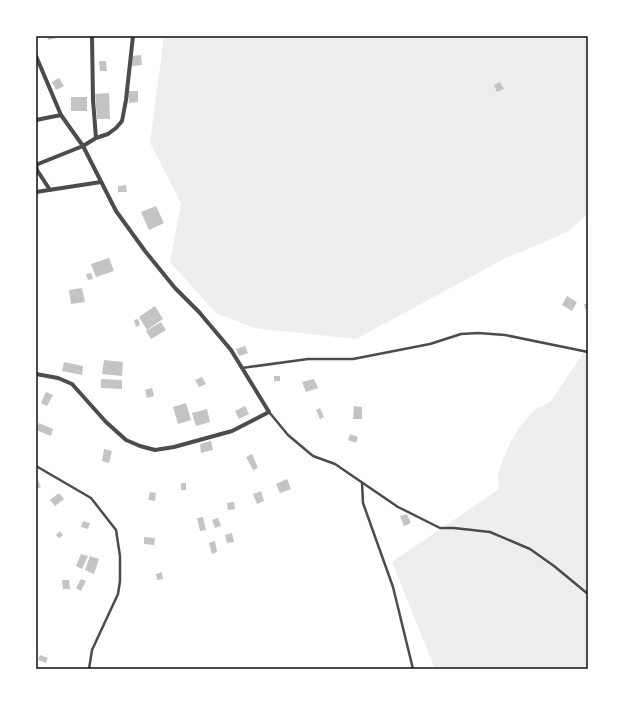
<svg xmlns="http://www.w3.org/2000/svg" width="624" height="705" viewBox="0 0 624 705" font-family="Arial,sans-serif">
<rect width="100%" height="100%" fill="#fff"/>
<!-- green -->
<path fill="#eee" d="M164 36H588V214L567 232 504 259 356 339 254 328 216 313 170 262 181 203 150 143Z
M588 346V669H435L392 562 499 489 498 474 505 454 516 432 535 409 550 402Z"/>
<!-- building -->
<path fill="#c4c4c4" d="M47 36H56L57 38 48 40Z
M141 55 142 65 132 66 131 56Z
M99 61H106L107 71H100Z
M59 78 64 86 56 90 52 82Z
M500 82 504 89 497 92 494 85Z
M128 91H138V102L129 103Z
M109 93 110 119H97L95 94Z
M71 97H87V111H71Z
M126 185 127 192H118V186Z
M156 206 164 223 149 230 141 212Z
M109 258 114 271 96 277 91 264Z
M91 273 93 279 88 280 86 274Z
M82 288 85 302 71 304 69 290Z
M567 296 577 302 572 311 562 305Z
M584 304H588V309H585Z
M155 306 163 319 147 330 139 317Z
M138 319 140 325 136 327 134 320Z
M161 322 166 330 151 339 146 331Z
M245 346 248 353 239 356 236 349Z
M104 360 123 362 122 376 102 374Z
M64 362 83 366 82 375 62 371Z
M274 376H280V381H274Z
M202 377 206 384 199 387 195 380Z
M101 379 122 380V389L101 388Z
M314 379 318 388 306 392 302 382Z
M152 388 154 396 147 398 145 390Z
M46 392 53 395 47 406 41 403Z
M186 403 191 420 178 424 173 407Z
M245 406 249 414 239 419 235 411Z
M354 406 362 407V419H353Z
M320 408 324 417 320 419 316 410Z
M207 409 210 422 196 426 192 413Z
M39 423 53 429 51 436 36 430Z
M350 434 358 437 356 443 348 440Z
M211 441 213 450 201 453 200 444Z
M104 449 112 451 109 463 102 461Z
M252 454 258 468 253 470 246 457Z
M287 479 291 489 280 493 276 484Z
M38 480 41 487 37 489 36 481Z
M181 483H186V490H181Z
M261 491 264 501 257 504 253 494Z
M150 492 156 493 155 501 148 500Z
M59 493 64 499 55 506 50 500Z
M234 502 235 509 228 510 227 503Z
M407 514 411 523 404 526 400 516Z
M203 517 206 530 200 531 197 518Z
M218 518 221 526 215 528 212 520Z
M83 521 90 523 88 529 81 527Z
M60 531 63 535 59 538 56 535Z
M232 533 234 542 227 543 225 535Z
M144 537 155 538 154 545 144 544Z
M215 541 217 552 212 554 209 543Z
M81 554 88 556 82 569 76 566Z
M90 556 99 559 94 574 85 570Z
M162 572 163 579 157 580 156 574Z
M81 579 86 581 81 591 76 588Z
M62 580H69L70 589H63Z
M40 655 48 658 46 663 38 660Z"/>
<g fill="none" stroke-linecap="round" stroke-linejoin="round">
<!-- service -->
<path stroke="#4c4c4c" stroke-width="2.5" d="M242 368 308 359H353L430 344 461 334 478 333 505 335 588 352
M269 412 288 435 313 456 335 464 398 507 440 528H454L490 532 530 549 554 566 588 594
M36 466 91 498 116 530 120 556V581L118 594 92 650 89 669
M362 483 363 503 393 587 413 669"/>
<!-- minor -->
<path stroke="#4c4c4c" stroke-width="4" d="M92 36 93 100 96 138
M36 56 61 115 83 146 116 211 145 251 175 288 199 312 231 350 269 412 232 431 174 447 155 450 140 446 126 440 106 422 72 384 58 378 36 374
M36 120 61 115
M50 190 37 170 36 166 38 164 83 146 96 138 108 134 116 128 122 121 126 100 133 36
M36 192 101 182"/>
</g>
<!-- border -->
<rect width="624" height="705" fill="none" stroke="#ffffff" stroke-width="74"/>
<rect x="37" y="37" width="550" height="631" fill="none" stroke="#111" stroke-width="1.5"/>
</svg>
